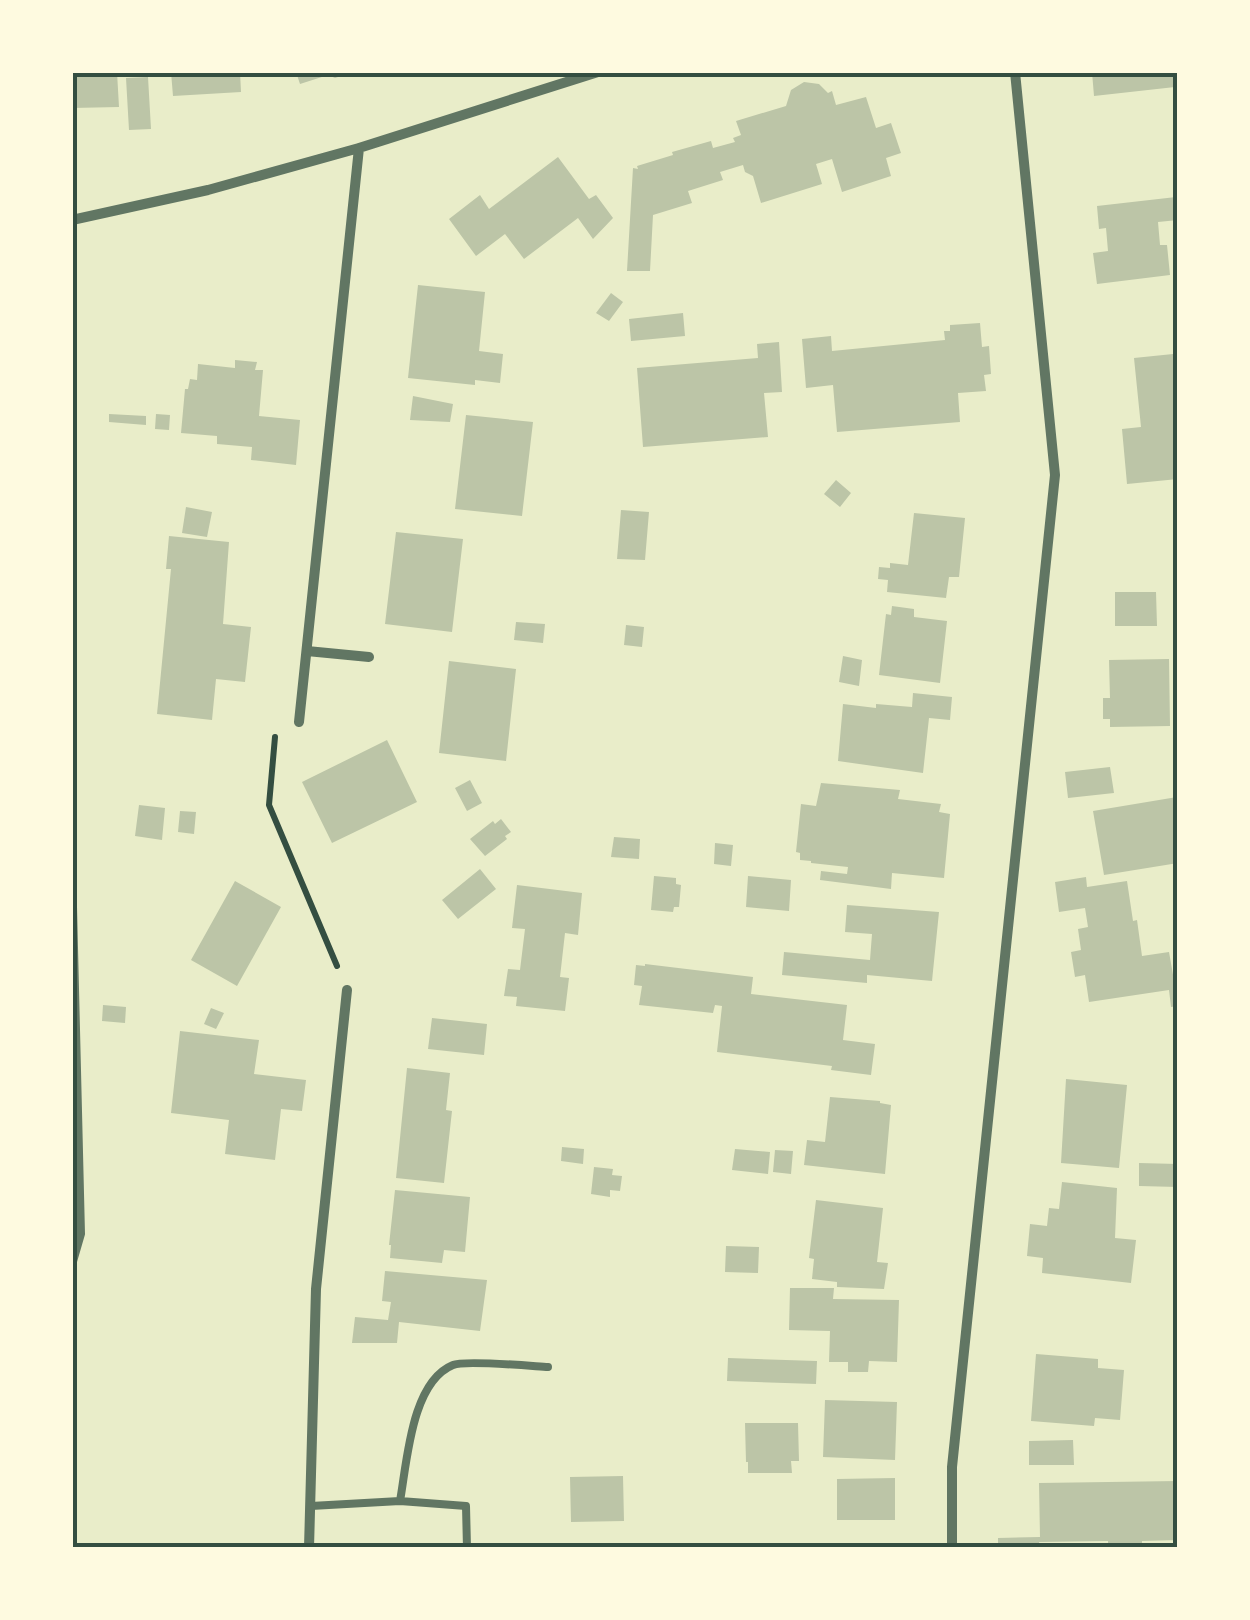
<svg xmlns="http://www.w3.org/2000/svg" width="1250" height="1620" viewBox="0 0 1250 1620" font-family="'Fira Sans',sans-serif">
<rect width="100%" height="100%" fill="#e9edc9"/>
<!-- building -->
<path fill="#bcc5a7" d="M72 72H117L119 107 72 108Z
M171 72H240L241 92 173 96Z
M296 72H349L350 73 335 78 328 75 300 84Z
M1092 72H1174L1175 87 1094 96Z
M148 77 151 129 129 130 126 78Z
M804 82 819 84 828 93 832 91 836 105 866 97 876 128 891 123 901 153 886 158 891 176 842 192 832 159 816 164 822 184 761 203 753 176 745 172 743 165 720 172 723 180 688 191 692 203 653 215 650 271H627L633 168 638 169 637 166 673 155 672 152 711 141 713 148 735 142 733 138 741 135 736 121 786 106 791 90Z
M558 157 589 199 596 195 613 218 593 239 578 218 524 259 505 234 476 256 449 219 480 195 489 209Z
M1176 197 1178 220 1158 222 1160 245H1167L1170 275 1097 284 1093 253 1108 251 1106 228 1099 229 1097 206Z
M418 285 485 292 479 351 503 354 500 383 475 380V385L408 378Z
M611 293 623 302 609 321 596 313Z
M683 313 685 336 631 341 629 319Z
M980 323 982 347 989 346 991 374 984 375 986 391 958 393 960 422 837 432 833 385 806 388 802 339 831 336 832 351 945 340 944 331H950V325Z
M779 342 782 392 764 393 768 437 643 447 637 368 758 358 757 344Z
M1173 354 1178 395V479L1127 484 1122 429 1141 427 1134 358Z
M235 360 257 362 255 370H263L259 416 300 420 296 465 251 460 252 447 217 444V436L181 433 185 389H188L190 379 197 380 198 364 235 368Z
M413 396 453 404 450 422 410 420Z
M109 414 146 416V425L109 422Z
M156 414 170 415 169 430 155 429Z
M466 415 533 422 522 516 455 509Z
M836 480 851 493 840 507 824 494Z
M186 507 212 512 207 537 182 533Z
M621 510 649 512 645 560 617 559Z
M914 513 965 518 959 577H949L946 598 887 592 888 580 878 579 879 567 890 568V563L908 565Z
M396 532 463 539 452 632 385 624Z
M169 536 229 542 223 624 251 627 245 682 216 679 212 720 157 714 171 569H166Z
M1115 592H1156L1157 626H1115Z
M892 606 914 609V617L947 621 940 683 879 675 886 614 891 615Z
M516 622 545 624 543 643 514 640Z
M626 625 644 627 642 647 624 645Z
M843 656 862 660 859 686 839 682Z
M1169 659 1170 726 1110 727V719H1103V698H1110L1109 660Z
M449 661 516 669 506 761 439 753Z
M913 693 952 697 950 720 929 718 923 773 838 761 843 704 876 708V704L912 707Z
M387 740 417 802 332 843 302 782Z
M1110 767 1114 793 1068 798 1065 772Z
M470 780 482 803 467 811 455 788Z
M821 783 900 790 898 799 941 804 939 812 950 814 944 878 892 873 891 889 820 880 821 871 847 874 848 867 811 863V861L800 860V853L796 852 801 804 816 806Z
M1177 797 1178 863 1104 875 1093 811Z
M139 805 165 808 162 840 135 836Z
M180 811 196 812 194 834 178 832Z
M501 819 511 832 505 836 507 839 485 856 470 839 493 821 495 824Z
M614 837 640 839 639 859 611 857Z
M715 843 733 845 731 866 714 864Z
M480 869 496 889 458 919 442 900Z
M654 876 676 878V884L681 885 679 907H674L673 912 651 910Z
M748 876 791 880 789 911 746 907Z
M1086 877 1087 887 1127 881 1133 921 1137 920 1142 956 1169 952 1175 986 1178 985V1006L1171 1007 1169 990 1089 1002 1085 975 1075 977 1071 952 1081 950 1078 929 1088 927 1085 908 1059 912 1055 882Z
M235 881 281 907 237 986 191 960Z
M517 885 582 893 578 935 565 933 560 977 569 978 565 1011 516 1006 517 997 504 996 508 969 520 970 525 929 512 928Z
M847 905 939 912 932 981 867 975V983L782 975 784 952 870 960 872 934 845 932Z
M645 964 753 977 751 994 847 1005 843 1040 875 1044 871 1075 831 1070 832 1066 717 1052 722 1006 715 1005 713 1013 639 1005 642 986 634 985 636 965 645 966Z
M103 1005 126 1007 125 1023 102 1021Z
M211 1008 224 1013 216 1029 204 1024Z
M432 1018 487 1024 484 1055 428 1049Z
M180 1031 259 1040 254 1074 306 1080 302 1111 281 1109 275 1160 225 1154 229 1120 171 1113Z
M407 1068 450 1073 446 1110 452 1111 444 1183 396 1178Z
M1066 1079 1127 1085 1119 1168 1061 1163Z
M830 1097 880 1101V1103L891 1105 885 1174 804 1165 807 1140 825 1142Z
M562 1147 584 1149 583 1164 561 1161Z
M735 1149 770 1152 768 1174 732 1170Z
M775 1150 793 1151 791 1174 773 1172Z
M1139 1163 1178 1164V1187L1139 1186Z
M594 1167 613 1169 612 1175 622 1176 620 1191 610 1190V1197L591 1194Z
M1062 1182 1117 1188 1115 1238 1136 1240 1131 1283 1042 1273 1043 1258 1027 1256 1030 1224 1047 1226 1049 1208 1059 1209Z
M395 1190 470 1197 465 1252 444 1250 442 1263 390 1258 391 1245H389Z
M816 1200 883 1208 877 1262 888 1263 884 1289 837 1287V1282L812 1279 814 1259 809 1258Z
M726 1246 759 1247 758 1273 725 1272Z
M385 1271 487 1280 480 1331 399 1322 397 1343H352L355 1317 388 1320 391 1302 382 1301Z
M790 1288H834L833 1299 899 1300 897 1362 869 1361 868 1372H848V1362H829L830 1331 789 1330Z
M1036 1354 1098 1359V1368L1124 1370 1120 1420 1095 1418 1094 1426 1031 1421Z
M728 1358 817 1361 816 1384 727 1381Z
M825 1400 897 1402 895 1460 823 1457Z
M745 1423H798L799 1461H791L792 1473H748V1462H746Z
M1073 1440 1074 1465H1029V1441Z
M623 1476 624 1521 571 1522 570 1477Z
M895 1478V1520H837V1479Z
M1178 1481V1540L1142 1541V1548H1108V1541L1039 1542 1040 1548H998V1538L1040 1537 1039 1483Z"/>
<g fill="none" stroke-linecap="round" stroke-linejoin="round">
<!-- path -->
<path stroke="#344e41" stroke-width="6" d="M275 737 269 805 337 966"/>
<!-- service -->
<path stroke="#617663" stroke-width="8" d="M72 866 81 1234 72 1265
M72 1418V1521
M400 1501 466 1506 467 1548
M311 1506 400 1501C407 1463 411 1382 453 1365 464 1360 531 1366 548 1367"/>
<!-- minor -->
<path stroke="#617663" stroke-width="10" d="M72 220 208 190 359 148 598 72
M307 651 369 657
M299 722 359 148
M309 1548 316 1289 347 990
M952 1548V1467L1055 475 1015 72"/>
</g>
<!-- border -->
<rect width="1250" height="1620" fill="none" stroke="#fefae0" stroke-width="150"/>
<rect x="75" y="75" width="1100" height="1470" fill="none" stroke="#344e41" stroke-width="4"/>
</svg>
